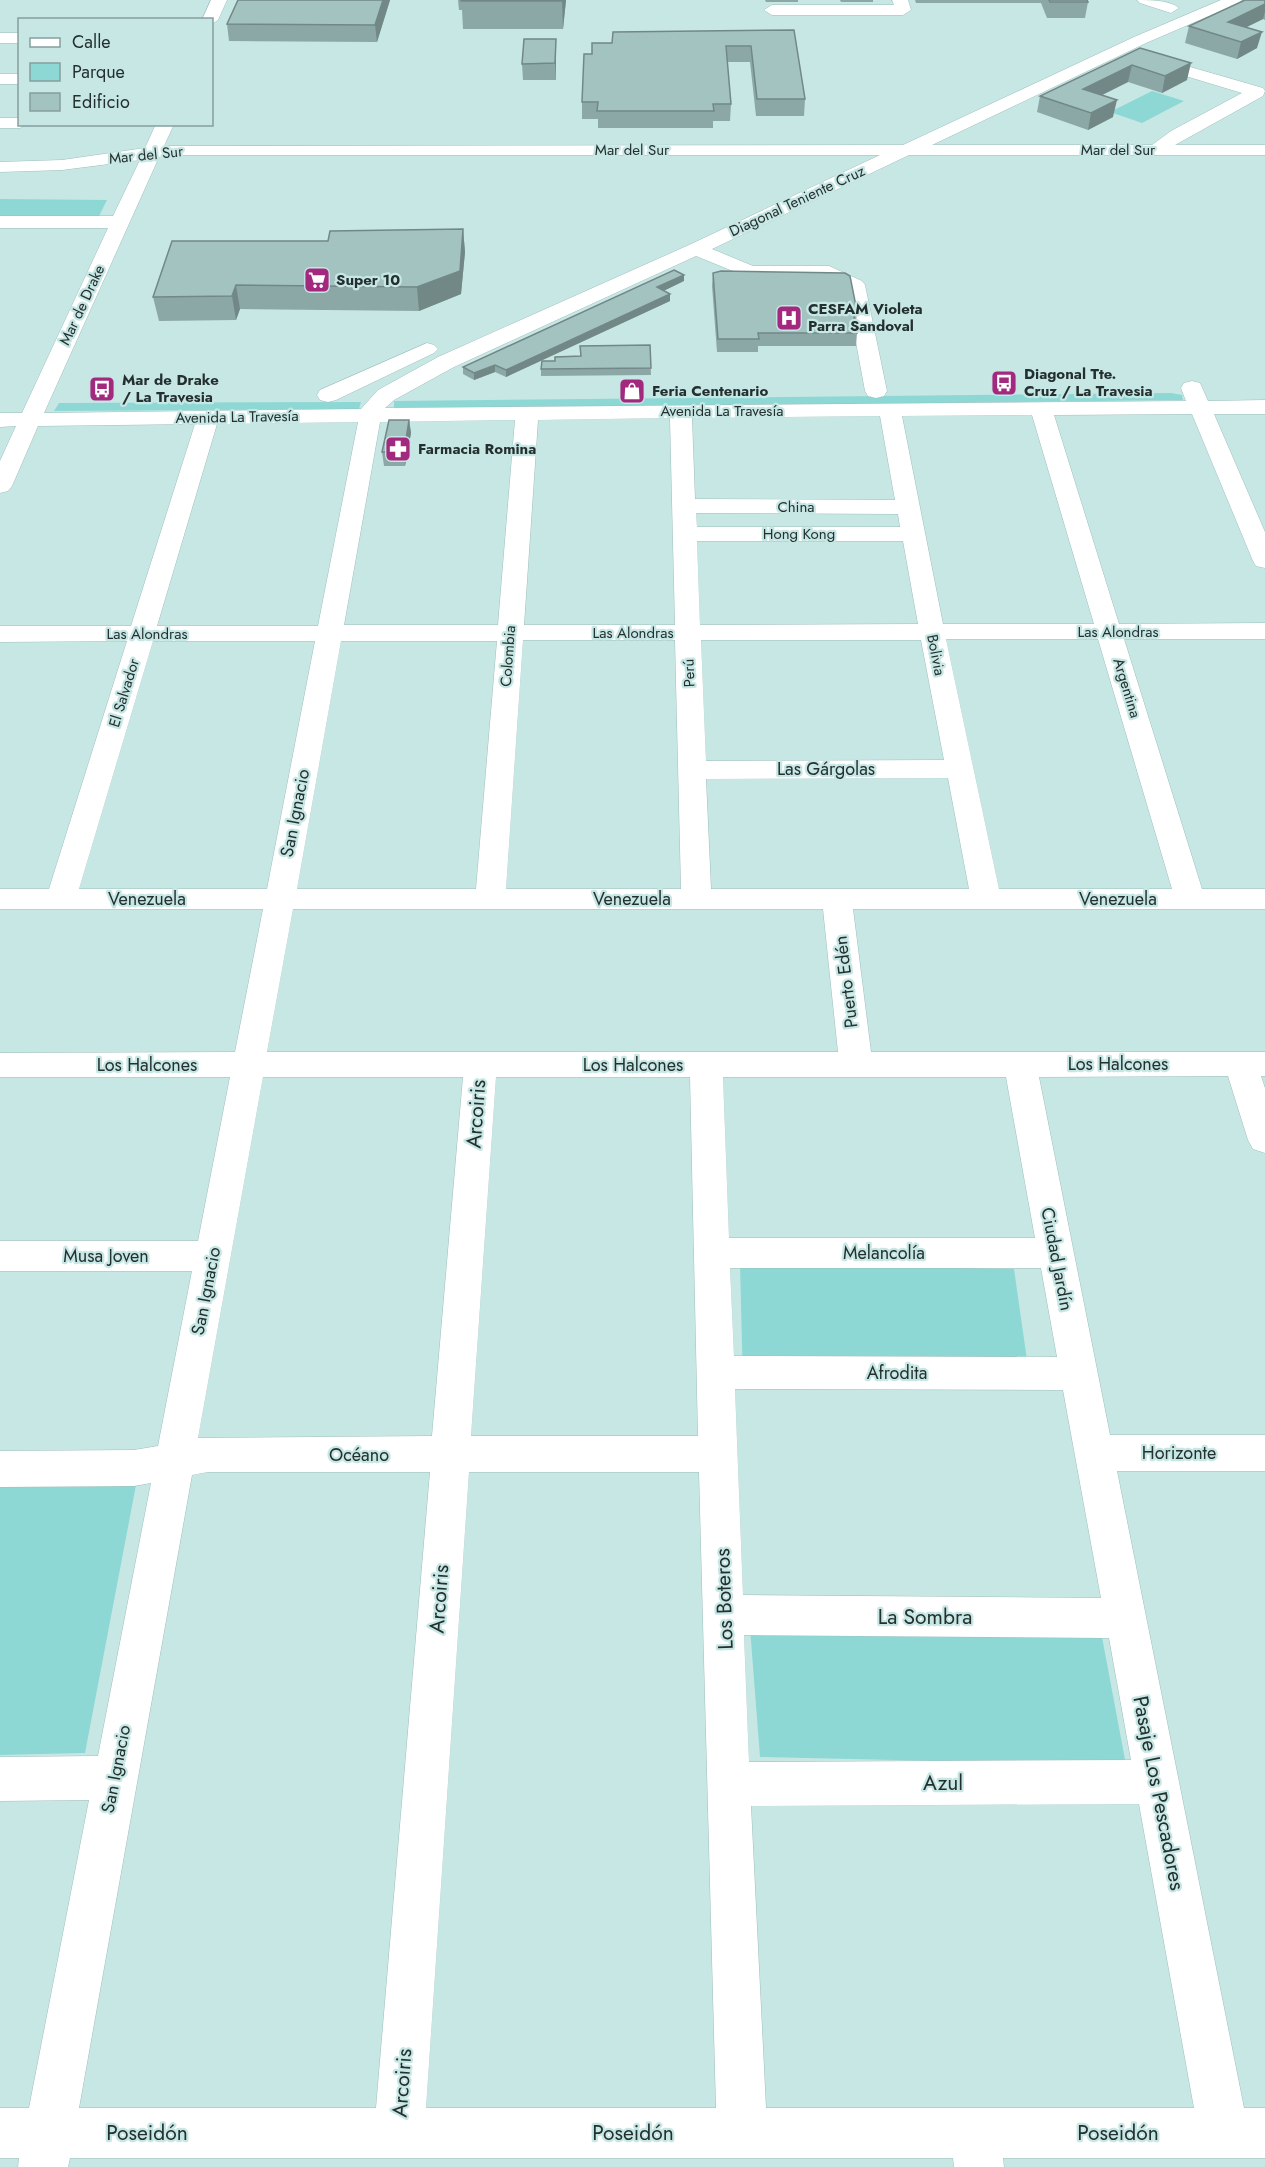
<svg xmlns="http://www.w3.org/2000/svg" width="1265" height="2167" viewBox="0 0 1265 2167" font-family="Jost,sans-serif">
<rect width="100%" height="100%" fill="#c7e7e5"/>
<!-- green -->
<path fill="#8dd8d5" d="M1152 91 1184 101 1142 123 1110 112Z
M0 199 107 200 98 218H0Z
M1171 393 1182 395 1183 400 394 410V401Z
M361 402 359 409 54 411 59 403Z
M740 1264 1014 1269 1030 1381 743 1385Z
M136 1485 85 1753 0 1755V1487Z
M750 1628 1102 1637 1126 1765 760 1757Z"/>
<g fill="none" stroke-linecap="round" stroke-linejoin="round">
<defs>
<path id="minor" d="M211 0H227L218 20 212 24V20H202Z
M892 0H908L911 10 903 15H772L764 10 772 5H894Z
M1137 0C1151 0 1169 0 1179 8L1171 13 1140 3Z
M1221 0H1242L1239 3 1146 43 932 145H1152L1171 131 1242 93 1139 62 1137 59 1139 56 1145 54 1263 88 1265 91 1263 96 1175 145H1265V155H909L712 249 753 266H829L862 281 865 285 887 391 884 396 876 398 868 396 865 391 846 288 825 278H750L696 256 454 367 394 400 385 408 1186 401 1181 388 1184 383 1192 381 1200 383 1208 401 1265 400V414H1214L1265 532V568L1256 566 1253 561 1192 414 1054 415 1119 624 1265 623V639H1124L1202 889H1265V909H853L871 1052H1265V1076H1261L1265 1088V1153L1253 1149 1248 1140 1228 1076 1039 1077 1110 1435H1265V1471H1117L1244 2108H1265V2158H1003L1004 2167H954L953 2158H70L68 2167H18L19 2158H0V2108H29L89 1800 0 1801V1757L98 1756 151 1483 134 1486 0 1487V1451L134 1450 158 1446 192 1271H0V1241H198L230 1077H0V1053L235 1052 263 909H0V889H49L127 641 0 642V626H131L195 424 38 426 12 486 8 491 0 493V461L16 426 0 427V413H22L108 228H0V216H113L140 160 62 170 0 172V162L62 160 145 148 156 124H174L164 146 903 145 1134 37ZM172 155H880L689 245 438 357 378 390 361 409 44 413 159 157ZM1032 415 1094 624H943L902 416ZM880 416 895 500 695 499 692 418ZM670 418 675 625H524L538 420ZM515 420 498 625H344L380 422ZM358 422 318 626H157L217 424ZM696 513 898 514 900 527H697ZM697 541H903L918 624 700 625ZM946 639H1098L1172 889H999ZM523 640H675L681 889H506ZM701 640H921L944 760 706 761ZM153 641H315L267 889H79ZM341 641H497L476 889H297ZM948 778 969 889H711L706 779ZM293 909H823L838 1052H267ZM263 1077H463L432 1436 198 1438ZM496 1077H690L698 1436H471ZM723 1077H1006L1035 1238H729ZM730 1268H1041L1057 1357 734 1356ZM735 1389 1063 1390 1101 1598 743 1595ZM208 1472H430L376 2108H79L192 1475ZM469 1472H699L716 2108H426ZM744 1635 1109 1638 1131 1760 749 1762ZM1139 1804 1194 2108H766L751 1806Z
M0 33H20V43H0Z
M0 74H20V84H0Z
M0 118H20V124H28L20 128H0Z
M427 343 434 345 438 349 434 353 336 400 328 402 320 400 317 395 320 390Z"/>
</defs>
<!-- minor casing -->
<use href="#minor" stroke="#9fbfbd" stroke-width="1"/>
<!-- minor -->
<use href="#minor" fill="#fff" fill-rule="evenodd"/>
</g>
<!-- wall -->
<path fill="#8ca8a6" d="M390 0 377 42 229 41 227 24Z
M458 0H566L563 29H463L462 10H459Z
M765 0H798V2H766Z
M840 0H873V2H841Z
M915 0H1087L1088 2 1085 18H1047L1041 3H916Z
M1265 0V20L1263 19 1247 27 1257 48 1237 59 1185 43 1189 26Z
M794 30 805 99 804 116H756L750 62H727L731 104 730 121H713V128H598V119H582V102L592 54Z
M556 39V80H523L522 64Z
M1140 48 1187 80 1162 93 1128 82 1102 95 1113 117 1088 130 1037 112 1040 96Z
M463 229 465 252 461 294 419 311 240 309 236 320 159 321 153 297 328 241Z
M713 273 857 311 856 324 857 333 856 346H758V352H717L712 286Z
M684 281 663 291 670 294V301L506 377 495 372 474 380 463 374V367Z
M650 345 651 375 541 376V369L555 361 580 356V346Z
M409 420 411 433 405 466H384L382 452Z"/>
<!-- shaded-wall -->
<path fill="#728887" d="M383 0H390L377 42 375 25Z
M562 0H566L563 29Z
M1265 4V12L1263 19 1224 38 1228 22Z
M1262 32 1257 48 1237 59 1241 42Z
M556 39V80L555 63Z
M1191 63 1187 80 1162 93 1165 76Z
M1132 65 1128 82 1080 106 1083 89Z
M1117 100 1113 117 1088 130 1091 113Z
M463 229 465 252 461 294 419 311 417 287Z
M684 275V281L657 294V287Z
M236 285 240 309 236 320 232 296Z
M670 294V301L506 377V370Z
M495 365V372L474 380V373Z
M409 420 411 433 405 466 404 452Z"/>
<!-- building -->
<path fill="#a3c3c1" stroke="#728887" stroke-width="1.5" d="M238 0H383L375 25 227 24Z
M461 0H562V1H461Z
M1049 0H1087L1088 2H1050Z
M1245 0H1265V4L1228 22 1262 32 1241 42 1189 26Z
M794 30 805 99H757L751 46H726L731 104H713L714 111H597L598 102H582L584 54H592V43H612L613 32Z
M524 39H556L555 63 522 64Z
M1140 48 1191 63 1165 76 1132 65 1083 89 1117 100 1091 113 1040 96Z
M463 229 460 271 417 287 236 285 232 296 153 297 172 241H328L330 231Z
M674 270 684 275 657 287 670 294 506 370 495 365 474 373 463 367Z
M721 271 845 273 850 276 857 311H853L857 333H758L759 339H718L713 273Z
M650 345 651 368 541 369 542 361H555V357L581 356 580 346Z
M389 420H409L404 452H382Z"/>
<!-- icons -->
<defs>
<symbol id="supermarket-square" viewBox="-11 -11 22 22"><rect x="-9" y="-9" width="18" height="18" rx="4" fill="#a3297f" stroke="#c7e7e5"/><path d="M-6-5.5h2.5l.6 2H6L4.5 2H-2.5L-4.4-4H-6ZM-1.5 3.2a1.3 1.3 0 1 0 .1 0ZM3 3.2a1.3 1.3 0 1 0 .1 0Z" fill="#fff"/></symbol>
<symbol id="hospital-square" viewBox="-11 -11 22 22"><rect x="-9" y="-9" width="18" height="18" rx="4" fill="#a3297f" stroke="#c7e7e5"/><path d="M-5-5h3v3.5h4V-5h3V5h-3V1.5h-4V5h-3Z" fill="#fff"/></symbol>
<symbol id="bus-square" viewBox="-11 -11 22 22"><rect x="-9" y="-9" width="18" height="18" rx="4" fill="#a3297f" stroke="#c7e7e5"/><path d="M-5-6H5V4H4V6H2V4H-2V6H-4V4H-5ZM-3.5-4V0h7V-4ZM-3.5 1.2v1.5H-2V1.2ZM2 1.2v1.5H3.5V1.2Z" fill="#fff"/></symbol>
<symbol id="shop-square" viewBox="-11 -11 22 22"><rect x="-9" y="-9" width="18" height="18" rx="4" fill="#a3297f" stroke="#c7e7e5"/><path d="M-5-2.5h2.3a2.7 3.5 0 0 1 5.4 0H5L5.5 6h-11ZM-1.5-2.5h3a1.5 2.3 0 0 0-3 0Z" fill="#fff"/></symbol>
<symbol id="pharmacy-square" viewBox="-11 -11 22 22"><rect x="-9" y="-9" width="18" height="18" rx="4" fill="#a3297f" stroke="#c7e7e5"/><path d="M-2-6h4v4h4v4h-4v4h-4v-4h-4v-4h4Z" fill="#fff"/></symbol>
</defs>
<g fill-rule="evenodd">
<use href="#supermarket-square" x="302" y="265" width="30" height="30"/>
<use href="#hospital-square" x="774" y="303" width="30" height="30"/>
<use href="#bus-square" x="989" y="368" width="30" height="30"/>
<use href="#bus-square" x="87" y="374" width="30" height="30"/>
<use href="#shop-square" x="617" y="376" width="30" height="30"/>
<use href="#pharmacy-square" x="383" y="434" width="30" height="30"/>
</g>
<g text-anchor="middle" stroke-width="4.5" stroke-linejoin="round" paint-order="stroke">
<!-- far-street labels -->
<g font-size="15" fill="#243030" stroke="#c7e7e5">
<text x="632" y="155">Mar del Sur</text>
<text x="1118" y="155">Mar del Sur</text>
<text transform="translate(146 155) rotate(-6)" y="5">Mar del Sur</text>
<text transform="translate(797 201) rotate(-25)" y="5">Diagonal Teniente Cruz</text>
<text transform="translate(82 305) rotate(-65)" y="5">Mar de Drake</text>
<text x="722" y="416">Avenida La Travesía</text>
<text transform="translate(237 417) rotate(-1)" y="5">Avenida La Travesía</text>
<text x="796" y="512">China</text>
<text x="799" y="539">Hong Kong</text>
<text x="1118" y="637">Las Alondras</text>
<text x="633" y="638">Las Alondras</text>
<text x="147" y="639">Las Alondras</text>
<text transform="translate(936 655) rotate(79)" y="5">Bolivia</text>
<text transform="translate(508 656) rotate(-86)" y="5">Colombia</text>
<text transform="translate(689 673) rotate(-92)" y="5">Perú</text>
<text transform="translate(1127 688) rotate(73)" y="5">Argentina</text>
<text transform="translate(124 693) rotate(-73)" y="5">El Salvador</text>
</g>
<!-- far-poi labels -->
<g font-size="15" font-weight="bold" fill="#243030" stroke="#c7e7e5" text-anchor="start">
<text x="336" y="285">Super 10</text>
<text x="808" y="314">CESFAM Violeta<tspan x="808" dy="17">Parra Sandoval</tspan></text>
<text x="1024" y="379">Diagonal Tte.<tspan x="1024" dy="17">Cruz / La Travesia</tspan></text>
<text x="122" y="385">Mar de Drake<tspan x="122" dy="17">/ La Travesia</tspan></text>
<text x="652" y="396">Feria Centenario</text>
<text x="418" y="454">Farmacia Romina</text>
</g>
<!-- street labels -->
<g font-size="18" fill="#243030" stroke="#c7e7e5">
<text x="826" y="775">Las Gárgolas</text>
<text transform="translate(295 813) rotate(-79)" y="6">San Ignacio</text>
<text x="147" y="905">Venezuela</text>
<text x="632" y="905">Venezuela</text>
<text x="1118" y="905">Venezuela</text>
<text transform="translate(846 982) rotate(-97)" y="6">Puerto Edén</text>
<text x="1118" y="1070">Los Halcones</text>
<text x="147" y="1071">Los Halcones</text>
<text x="633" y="1071">Los Halcones</text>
<text x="884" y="1259">Melancolía</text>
<text x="106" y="1262">Musa Joven</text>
<text transform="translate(1057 1259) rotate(79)" y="6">Ciudad Jardín</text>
<text transform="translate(206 1291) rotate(-79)" y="6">San Ignacio</text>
<text x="897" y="1379">Afrodita</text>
<text x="1179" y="1459">Horizonte</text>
<text x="359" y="1461">Océano</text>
<text transform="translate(116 1769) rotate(-79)" y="6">San Ignacio</text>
</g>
<!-- near-street labels -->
<g font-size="21" fill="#243030" stroke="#c7e7e5">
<text transform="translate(476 1114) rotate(-86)" y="7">Arcoiris</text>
<text transform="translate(439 1599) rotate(-86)" y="7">Arcoiris</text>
<text transform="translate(724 1599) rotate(-92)" y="7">Los Boteros</text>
<text x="925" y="1624">La Sombra</text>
<text x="943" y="1790">Azul</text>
<text transform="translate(1159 1793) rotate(79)" y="7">Pasaje Los Pescadores</text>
<text transform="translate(402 2083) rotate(-86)" y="7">Arcoiris</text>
<text x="147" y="2140">Poseidón</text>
<text x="633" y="2140">Poseidón</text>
<text x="1118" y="2140">Poseidón</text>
</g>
</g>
<!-- legend -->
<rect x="18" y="18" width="195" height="108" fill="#c7e7e5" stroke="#869e9d" stroke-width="1.5"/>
<rect x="30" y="38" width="30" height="9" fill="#ffffff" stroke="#869e9d" stroke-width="1.5"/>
<text x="72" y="48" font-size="18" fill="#243030">Calle</text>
<rect x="30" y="63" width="30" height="18" fill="#8dd8d5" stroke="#869e9d" stroke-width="1.5"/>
<text x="72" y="78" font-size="18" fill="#243030">Parque</text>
<rect x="30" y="93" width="30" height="18" fill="#a3c3c1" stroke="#869e9d" stroke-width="1.5"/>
<text x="72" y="108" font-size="18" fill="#243030">Edificio</text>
</svg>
